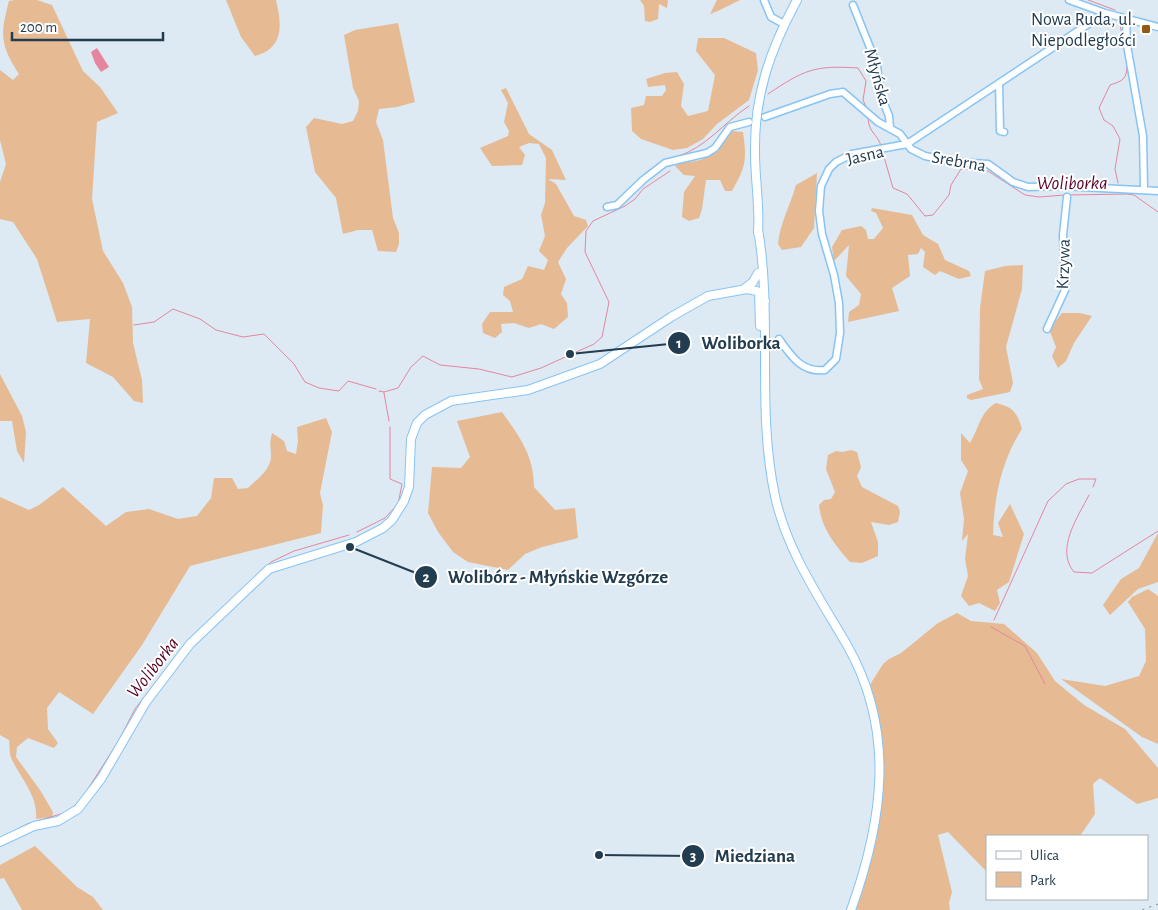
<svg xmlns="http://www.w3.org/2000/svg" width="1158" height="910" viewBox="0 0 1158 910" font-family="'Alegreya Sans',sans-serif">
<rect width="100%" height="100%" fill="#dde9f3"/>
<!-- green -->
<path fill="#e6bb93" d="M15 0H37L52 5 83 71 100 87 118 113 97 122 92 199 103 251 123 283 132 307 133 343 142 380 143 403 134 401 113 377 86 363 90 319 57 322 37 259 13 222 0 219V182L6 164 0 140V70L13 80 19 74C0 45 0 35 9 1Z
M226 0H276C282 25 284 48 255 56L241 37Z
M640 0H668L667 8 659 4 658 19 650 22 645 21 644 6Z
M717 0H740C734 3 715 13 710 14Z
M398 23 415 102 397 107 379 109 376 122 383 140 393 218 399 233V244L396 252 378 251 372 230H358L343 234 336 198 315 172 306 127 314 118 342 124 353 121 358 111 359 101 353 88 344 35 355 30Z
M698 38H724L756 53 758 70 749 100 717 124 703 139 687 148 673 150 641 139 632 131 631 108 644 105 646 96H662L666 90 665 85 648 87 646 79 665 73 677 72 684 84 681 106 688 116 708 111 715 75 696 51Z
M506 88 529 134 552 150 566 180 548 179 556 184 574 216 586 220 588 226 567 248 558 262 566 279 561 294 567 303 568 317 554 329 541 324 529 328 514 323 501 324 502 332 495 338 483 333 482 324 490 312H513L510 301 503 295 504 287 522 279 528 266 544 270 548 260 539 251 545 236 541 215 545 203 546 158 539 144 529 143 519 147 525 155 522 165 492 166 480 148 508 136 509 131 504 122 508 103 501 90Z
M732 131 743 132C747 160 746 166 732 191H725L720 180H706L702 209 699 218 689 221 682 217 684 192 695 176 684 175 675 166C684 160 696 163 705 158 721 151 720 140 732 131Z
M817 173 814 228 801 247 782 250 778 244C780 223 790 206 796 185Z
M872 208 912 215 923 235 938 244 945 260 969 271 971 276 959 279 940 271 935 275 923 267 925 252 921 248 918 254 908 255 910 276 892 288 899 311 848 322 849 312 859 305 861 294 846 276 849 245 834 261 832 247 842 230 861 226 866 230 868 239H874L883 228 876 213 871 211Z
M1023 265 1022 289 1006 347 1013 383 1010 392 971 400 967 398V395L983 389 979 379 980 308 985 271 1005 266Z
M1062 313H1080L1092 316 1074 343 1066 361 1058 368 1052 356 1056 347 1049 329Z
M0 374 22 416 26 432 24 463 17 451 12 421H0Z
M996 403C1013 407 1017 412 1022 429 1001 461 994 498 993 535L1003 537 998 523 1010 504 1024 534 1009 582 997 590 1000 603 995 611 979 603 969 606 961 596 968 576 965 559 968 534 962 541 964 519 960 493 968 471 961 460V433L970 443C979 428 980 412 996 403Z
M502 412C519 436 534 455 534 487L555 510 575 508 578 538 542 547 525 554 508 570 468 562 453 552 438 532 428 513 432 467 461 468 470 457 457 421Z
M326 418 332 432 320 493 323 505 321 533 190 566 142 645 93 714 59 692 47 708 48 729 58 743 54 748 28 738 17 747 16 757 40 790 53 812 52 817 36 819C38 796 22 780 12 760 9 754 10 747 9 740L0 735V497L29 510 39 505 63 487 106 526 126 512 149 509 178 519 197 516 211 498 214 478H232L238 489 248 488C257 479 271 470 271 456 271 444 269 447 272 433L284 441 287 451 296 454 298 441 297 427Z
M851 450 857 452 861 467 857 476 862 487 898 506 900 512 898 522 889 525 871 522 878 542V556L862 563 850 562C835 545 821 528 819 505L824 500 831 499 835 492 826 469 828 455 836 451 842 452Z
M1158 533V582L1138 589 1110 615 1103 605 1121 579 1139 568Z
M1148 589 1158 596V744L1142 737 1061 679 1105 686 1139 676 1146 661 1145 629 1128 602 1132 597Z
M957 613 971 621 1004 624 1037 653 1055 681 1084 705 1125 729 1158 768V798L1137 804 1100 778 1093 784 1095 814 1080 836H987V872L948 832 938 835 952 892 949 903 950 910H851L862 880 881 772 866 691 883 664 889 659 901 653 938 623Z
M35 846 77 887 93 897 103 910H22L4 878 0 879V865Z"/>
<!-- water -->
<path fill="#e5869e" d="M97 48 109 67 101 72 95 63 91 52Z"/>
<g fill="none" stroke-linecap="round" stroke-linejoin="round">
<!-- stream -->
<path stroke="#e5869e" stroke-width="1" d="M1088 0 1115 10
M768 94C804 70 814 65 858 68L866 81 863 100 867 109
M868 117C868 133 878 134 881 146
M882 150 893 188 907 194 925 216 933 215 949 195 951 185 961 169 988 171 1025 195 1039 197 1065 195
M676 157C706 148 723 123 749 106
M1118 183 1115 169 1120 139 1113 126 1104 120 1099 108 1110 85C1115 83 1121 82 1124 78 1132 69 1121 32 1119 20
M1069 195 1127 194 1134 195 1158 212
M134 325 154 322 173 309 200 319 216 330 243 337 264 334 294 364 305 382 319 388 339 391 348 381 376 389
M379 391 384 392
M384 392 398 388 411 367 423 356 440 365 479 369 512 377 541 368 594 344 602 337 609 302 585 252 586 231 593 221 625 206 635 199 643 189 670 171
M384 393 389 421
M390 427V479L402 484 398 504
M1089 495C1078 517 1055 549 1074 572L1092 573 1158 531
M357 532 385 518 395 507
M233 598 271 562 294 551 349 535
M994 620 1048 501 1066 484 1079 479H1096L1093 487
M991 627 1025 646 1045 684
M82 798 118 742 135 709 189 639 200 630
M72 808 79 801
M5 836 27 824 64 813"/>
<defs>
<path id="minor" d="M764 0 771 17 784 24
M1069 0 1105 13 1158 27
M853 5 877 65 880 94 889 116 890 128
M1126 19 1127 45 1143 136 1144 189
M999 83 1000 131 1004 132
M765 117 830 94 843 92 878 122 900 134 911 149 925 156 955 162 988 164 1013 182 1028 187 1062 186 1158 191
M607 207 617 205 643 180 665 163 707 153 715 148 730 127 749 122
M1047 329 1065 290 1063 235 1067 197
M779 339C791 356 802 373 825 370L836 359 840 333 839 303 834 275 822 234 819 211 821 186 829 169 836 162 852 154 907 144 1105 13"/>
<path id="major" d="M758 229C773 317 756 408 775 496 787 551 819 597 847 645 896 731 883 821 851 910
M758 233C760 207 755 180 755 153 754 95 770 50 797 0
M744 289 753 282 758 273
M759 292 760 326
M0 842 34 826 58 821 78 809 101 779 146 702 190 644 269 569 356 542 383 528 392 520 404 501 409 487 411 439 417 423 425 415 451 401 528 390 600 364 671 317 708 296 747 289 757 291 765 301"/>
</defs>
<!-- minor casing -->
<use href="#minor" stroke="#86c4f6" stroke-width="9"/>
<!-- major casing -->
<use href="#major" stroke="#86c4f6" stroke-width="10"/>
<!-- minor -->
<use href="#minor" stroke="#fff" stroke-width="6"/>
<!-- major -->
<use href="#major" stroke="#fff" stroke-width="8"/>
<!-- rail -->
<path stroke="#7a8e9d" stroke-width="1" stroke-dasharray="2.5 5" stroke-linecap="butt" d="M1142 910 1158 904"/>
</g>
<!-- markers -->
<rect fill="#935a17" stroke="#fff" stroke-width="2" x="1141" y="24" width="10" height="10" rx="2.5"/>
<g text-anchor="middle" stroke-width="4" stroke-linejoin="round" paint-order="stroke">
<!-- poi labels -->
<g font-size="18" fill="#223c50" stroke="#fff" text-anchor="end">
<text x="1136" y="25">Nowa Ruda, ul.<tspan x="1136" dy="21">Niepodległości</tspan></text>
</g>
<!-- street labels -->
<g font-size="18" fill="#223c50" stroke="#fff">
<text transform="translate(878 77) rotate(74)" y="6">Młyńska</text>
<text transform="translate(865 155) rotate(-13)" y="6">Jasna</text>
<text transform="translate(959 161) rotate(10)" y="6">Srebrna</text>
<text transform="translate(1063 264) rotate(-88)" y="6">Krzywa</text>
</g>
<!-- water labels -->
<g font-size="19" font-style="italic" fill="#5a0227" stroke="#fff">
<text x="1072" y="189">Woliborka</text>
<text transform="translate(152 667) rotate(-52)" y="7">Woliborka</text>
</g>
</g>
<!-- callouts -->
<path fill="none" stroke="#223c50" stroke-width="2" d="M570 354L679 343M350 547L426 577M599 855L693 856"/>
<g fill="#223c50" stroke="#fff" stroke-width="2">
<circle cx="570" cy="354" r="5"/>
<circle cx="350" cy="547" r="5"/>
<circle cx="599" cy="855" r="5"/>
<circle cx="679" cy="343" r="12"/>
<circle cx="426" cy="577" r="12"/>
<circle cx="693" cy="856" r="12"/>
</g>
<g font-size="15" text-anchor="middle" font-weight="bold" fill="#fff">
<text x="679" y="348">1</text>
<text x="426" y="582">2</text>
<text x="693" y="861">3</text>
</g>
<g font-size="19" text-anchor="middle" font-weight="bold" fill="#223c50" stroke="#fff" stroke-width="4" stroke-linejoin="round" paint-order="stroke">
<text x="741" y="349">Woliborka</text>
<text x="558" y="583">Wolibórz - Młyńskie Wzgórze</text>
<text x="755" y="862">Miedziana</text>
</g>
<!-- legend -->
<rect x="986" y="835" width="162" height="65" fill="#ffffff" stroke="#a7b1b9"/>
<rect x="996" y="851" width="25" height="8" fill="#ffffff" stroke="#a7b1b9"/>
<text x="1030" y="860" font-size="15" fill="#223c50">Ulica</text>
<rect x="996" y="872" width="25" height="15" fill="#e6bb93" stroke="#a7b1b9"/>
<text x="1030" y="885" font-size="15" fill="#223c50">Park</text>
<!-- scale -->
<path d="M12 32v8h151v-8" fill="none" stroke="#223c50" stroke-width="2.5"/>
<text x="20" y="32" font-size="15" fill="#223c50" stroke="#ffffff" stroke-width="4" paint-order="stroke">200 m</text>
</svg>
